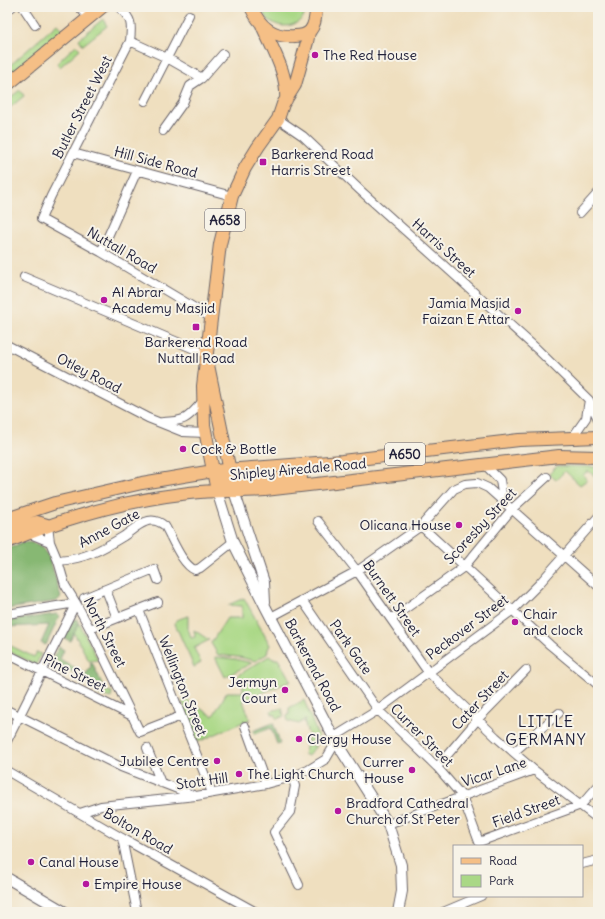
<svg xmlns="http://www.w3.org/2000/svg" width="605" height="919" viewBox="0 0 605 919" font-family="Delius,sans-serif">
<rect width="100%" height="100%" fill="#f7f3e8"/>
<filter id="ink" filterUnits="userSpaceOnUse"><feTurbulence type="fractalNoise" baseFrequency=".025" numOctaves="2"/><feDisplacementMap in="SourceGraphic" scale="8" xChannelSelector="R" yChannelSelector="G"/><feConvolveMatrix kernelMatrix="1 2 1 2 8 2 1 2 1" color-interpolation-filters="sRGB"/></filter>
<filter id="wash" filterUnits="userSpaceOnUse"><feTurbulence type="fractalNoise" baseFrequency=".012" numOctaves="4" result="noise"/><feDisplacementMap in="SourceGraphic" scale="16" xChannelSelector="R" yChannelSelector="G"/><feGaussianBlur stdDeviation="0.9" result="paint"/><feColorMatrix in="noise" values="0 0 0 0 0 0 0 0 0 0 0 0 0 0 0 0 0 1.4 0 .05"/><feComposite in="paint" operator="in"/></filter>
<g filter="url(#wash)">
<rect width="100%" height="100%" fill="#efdfbf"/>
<!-- green -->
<path fill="#aad886" stroke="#667d60" d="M260 7H307C305 24 285 31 272 22 266 19 263 13 260 7Z
M103 19 107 26 83 45 79 39Z
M57 24 63 29 12 73 7 68Z
M76 45 80 49 60 67 57 63Z
M20 90 24 96 7 110V100Z
M557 466 598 467V472L595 476 588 471 583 475 587 480 580 485 565 471 556 480 549 474Z
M244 598 270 645 268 649 267 654 255 661 239 657 218 655 211 643 227 618H242V606L228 605Z
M188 616V630L189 631 191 638 195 637 194 630 209 640 194 648 201 663 194 667 175 624 176 620Z
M79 623 98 660 89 661 74 633Z
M7 644 34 657 37 652 41 654 36 665 7 650Z
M269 656 273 659H278L291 681 243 701 250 719 198 742 182 701 186 700 213 716 227 692H243V681L237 680V676Z
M215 657 235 659 252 663 225 677Z
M103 686 106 691 112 692 111 698 96 694 98 687 101 688Z
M304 700 318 736 317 744 307 742 309 734H308L304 721H306L305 719 299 724 288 721 287 716 289 715V708Z
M282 708 284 716 277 719 275 714 273 715 271 711Z
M307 744 316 746 308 756 304 754Z"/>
<!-- forest -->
<path fill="#87b873" stroke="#546d57" d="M22 542C29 542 38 543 43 548 51 556 57 586 61 597L57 601 7 609V550Z
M57 614 59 617 46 645 41 643 49 625 7 627V621Z
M77 619 79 623 70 641 64 638 73 620Z
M59 647 64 650 60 659 86 674 91 666 90 663 92 662 103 686 101 688 51 660Z
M273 723 280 743 277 744 271 728 255 734 253 731Z"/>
</g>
<g filter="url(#ink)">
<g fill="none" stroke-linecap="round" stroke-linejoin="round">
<defs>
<path id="minor" d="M23 7 35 25
M79 7 89 18
M119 7C132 19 132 24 130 41L51 196 41 219 101 252 210 317
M7 10 12 7
M130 41 167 58 202 78
M145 101 189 15
M278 119 303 136 361 191 537 349 589 400
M163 131 183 103 190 86 202 78 223 54
M73 153 232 196
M580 213 598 193
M101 252 137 171
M24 277 206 354
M7 345 148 418 183 432 205 433
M163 422C188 421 187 418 203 401
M572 438 586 418 589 400 598 419
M484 464 500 480 503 500
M318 521 357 571 428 672 496 737 534 770
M48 526 50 542 58 561 65 585 76 603 90 629 140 732 181 716
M421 526 550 645 598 685
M28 533 50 542
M58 561C85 559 101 550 124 536 130 532 137 525 145 522 152 519 159 521 165 526 172 538 182 565 195 570L200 568 233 542
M106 590 117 618
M84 598 154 569 158 580
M302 600 378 710 437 767 462 796 479 842 581 805 598 786
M139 610 212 793
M7 614 76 603
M271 617 357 571 421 526 454 489 465 484 477 483 488 488 598 586
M391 619 464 567 512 509 547 477
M90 629 158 602
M7 654 132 716
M7 710 121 767 193 795
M245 726 266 784
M334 737 378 710 513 610 539 584 598 517
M7 741 76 603
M147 748 161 783
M514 752 559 713
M437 767 478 719 526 670
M7 771 122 838 256 912
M292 777 295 786 290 812 274 832 299 885
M80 813 101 806 196 796 266 784 292 777 308 770 326 759 336 742
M388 824 534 770 598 819
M122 838 137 912
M582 864 598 860
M443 912 481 896"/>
<path id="tertiary" d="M217 491 233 542 265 606 336 742 388 824 401 865 402 891 398 912
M234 491 264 582 265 602
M7 878 65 912"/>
<path id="primary" d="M251 7C260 27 273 38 295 36 300 36 306 35 310 31 315 25 316 14 316 7
M262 25C272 49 288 73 286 100
M7 85 102 7
M208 365 231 476
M213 471 217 477 229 481 301 478
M217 491 204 425 203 386 220 244 232 196 245 168 258 147 278 119 283 104 295 85 307 42 309 32
M7 519 55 503 142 483 213 471 342 461 519 440 598 437
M7 530 37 522 47 525
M7 542C64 518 127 500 189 493 214 490 239 492 265 490L559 456 598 457"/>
</defs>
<!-- minor casing -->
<use href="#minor" stroke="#6a6469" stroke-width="10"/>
<!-- tertiary casing -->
<use href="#tertiary" stroke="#6a6469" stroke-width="12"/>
<!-- primary casing -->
<use href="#primary" stroke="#6a6469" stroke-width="14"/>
<!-- minor -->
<use href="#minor" stroke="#fff" stroke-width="8"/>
<!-- tertiary -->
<use href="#tertiary" stroke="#fff" stroke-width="10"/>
<!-- primary -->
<use href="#primary" stroke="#f5bf86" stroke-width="12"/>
</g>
</g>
<!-- markers -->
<g fill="#b5179e" stroke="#f7f3e8" stroke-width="1.5">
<circle cx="315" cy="55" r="4"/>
<rect x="259" y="158" width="8" height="8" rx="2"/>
<circle cx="104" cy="300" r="4"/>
<circle cx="518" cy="311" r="4"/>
<rect x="192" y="323" width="8" height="8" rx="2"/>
<circle cx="183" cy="449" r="4"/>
<circle cx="459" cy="525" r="4"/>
<circle cx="515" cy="622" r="4"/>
<circle cx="285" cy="690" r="4"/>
<circle cx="299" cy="739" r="4"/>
<circle cx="217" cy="761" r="4"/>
<circle cx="412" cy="770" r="4"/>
<circle cx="239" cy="774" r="4"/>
<circle cx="338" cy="811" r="4"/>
<circle cx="31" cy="862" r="4"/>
<circle cx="86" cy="884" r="4"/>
</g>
<g text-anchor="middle" stroke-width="4" stroke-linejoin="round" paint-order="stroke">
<!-- shield labels -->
<g fill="#f7f3e8" stroke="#62616f" stroke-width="1">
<rect x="205" y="209" width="40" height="22" rx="3"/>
<rect x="385" y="443" width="40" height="22" rx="3"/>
</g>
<g font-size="13" font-weight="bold" fill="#22223b">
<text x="225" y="225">A658</text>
<text x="405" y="459">A650</text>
</g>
<!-- poi labels -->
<g font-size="14" fill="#22223b" stroke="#f7f3e8" text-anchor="start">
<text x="323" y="60">The Red House</text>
<text x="271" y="159">Barkerend Road<tspan x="271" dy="16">Harris Street</tspan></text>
<text x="112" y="297">Al Abrar<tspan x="112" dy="16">Academy Masjid</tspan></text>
<text x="510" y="308" text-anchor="end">Jamia Masjid<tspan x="510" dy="16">Faizan E Attar</tspan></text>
<text x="196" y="347" text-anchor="middle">Barkerend Road<tspan x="196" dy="16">Nuttall Road</tspan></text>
<text x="191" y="454">Cock &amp; Bottle</text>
<text x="451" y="530" text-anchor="end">Olicana House</text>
<text x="523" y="619">Chair<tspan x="523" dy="16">and clock</tspan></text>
<text x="277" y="687" text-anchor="end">Jermyn<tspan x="277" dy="16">Court</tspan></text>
<text x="307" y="744">Clergy House</text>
<text x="209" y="766" text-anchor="end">Jubilee Centre</text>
<text x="404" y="767" text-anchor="end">Currer<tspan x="404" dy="16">House</tspan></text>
<text x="247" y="779">The Light Church</text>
<text x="346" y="808">Bradford Cathedral<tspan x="346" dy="16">Church of St Peter</tspan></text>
<text x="39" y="867">Canal House</text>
<text x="94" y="889">Empire House</text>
</g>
<!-- street labels -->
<g font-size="14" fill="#22223b" stroke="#f7f3e8">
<text transform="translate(82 107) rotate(-63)" y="5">Butler Street West</text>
<text transform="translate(156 162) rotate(15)" y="5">Hill Side Road</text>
<text transform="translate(444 248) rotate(42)" y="5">Harris Street</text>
<text transform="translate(122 250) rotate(30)" y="5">Nuttall Road</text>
<text transform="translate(89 373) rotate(27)" y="5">Otley Road</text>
<text transform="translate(298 469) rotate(-5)" y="5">Shipley Airedale Road</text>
<text transform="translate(480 526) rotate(-47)" y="5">Scoresby Street</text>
<text transform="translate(109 528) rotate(-28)" y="5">Anne Gate</text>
<text transform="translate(392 598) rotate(55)" y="5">Burnett Street</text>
<text transform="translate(467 627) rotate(-37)" y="5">Peckover Street</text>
<text transform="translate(105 632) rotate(63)" y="5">North Street</text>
<text transform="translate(351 647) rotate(55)" y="5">Park Gate</text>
<text transform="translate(313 665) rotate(62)" y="5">Barkerend Road</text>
<text transform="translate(75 673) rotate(26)" y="5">Pine Street</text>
<text transform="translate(183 686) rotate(68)" y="5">Wellington Street</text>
<text transform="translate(480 700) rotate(-47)" y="5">Cater Street</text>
<text transform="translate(422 735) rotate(45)" y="5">Currer Street</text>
<text transform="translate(494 772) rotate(-18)" y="5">Vicar Lane</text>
<text transform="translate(202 781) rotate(-8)" y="5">Stott Hill</text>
<text transform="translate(526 811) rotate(-20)" y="5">Field Street</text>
<text transform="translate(138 831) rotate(30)" y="5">Bolton Road</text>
</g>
<!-- quarter labels -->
<g font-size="16" letter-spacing="1" fill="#22223b" stroke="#f7f3e8">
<text x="546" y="727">LITTLE<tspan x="546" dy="18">GERMANY</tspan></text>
</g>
</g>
<!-- margin -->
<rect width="605" height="919" fill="none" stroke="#f7f3e8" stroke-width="24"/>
<!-- legend -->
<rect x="453" y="845" width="130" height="52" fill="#f7f3e8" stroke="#a29fa3"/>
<rect x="461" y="858" width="20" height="6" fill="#f5bf86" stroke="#a29fa3"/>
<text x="489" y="865" font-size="12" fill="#22223b">Road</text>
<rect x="461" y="875" width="20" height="12" fill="#aad886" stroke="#a29fa3"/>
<text x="489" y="885" font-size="12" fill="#22223b">Park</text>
</svg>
